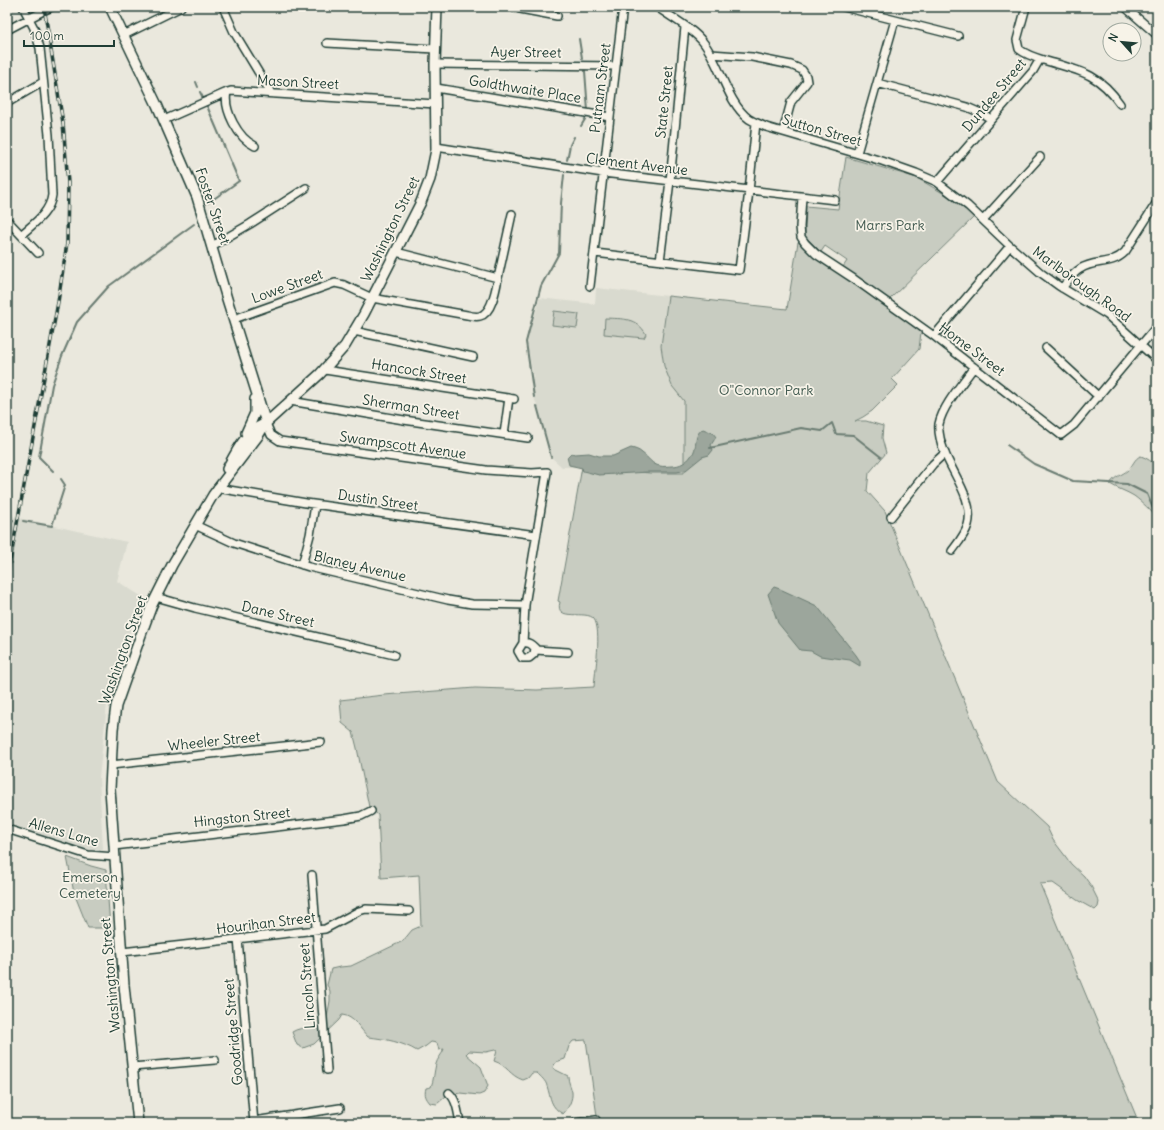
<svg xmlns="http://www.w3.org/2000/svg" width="1164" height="1130" viewBox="0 0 1164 1130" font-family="Delius,sans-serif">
<rect width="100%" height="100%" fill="#eae8dd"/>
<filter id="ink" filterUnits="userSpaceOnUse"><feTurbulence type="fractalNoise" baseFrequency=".025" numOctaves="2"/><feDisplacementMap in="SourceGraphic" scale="8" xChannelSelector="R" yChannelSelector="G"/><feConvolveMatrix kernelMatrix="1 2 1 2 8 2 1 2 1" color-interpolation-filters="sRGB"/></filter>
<g filter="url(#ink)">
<!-- built -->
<path fill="#d9dacf" d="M596 288 668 296 661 346 672 386 684 401V473H650L582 467H562L551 457 538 407 533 396 531 383 533 375 527 345 529 332 538 306 539 298 595 304Z
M7 505 14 517 127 542 117 581 141 596 107 704 99 778 103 849 89 852 7 823Z"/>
<!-- green -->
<path fill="#c8ccc1" stroke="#74847a" d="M846 157 917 178 953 199 974 217 889 300 843 267 847 261 825 246 821 252 805 236 806 206 838 209Z
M798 242 921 332 919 349 892 379 898 385 872 411 863 417 855 421H866L883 426 882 438 886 453 869 473 867 491 885 511 998 782 1047 827 1053 840 1063 853 1071 864 1084 876 1091 886 1099 902 1098 907 1095 910 1077 900 1053 883 1040 884 1139 1123H598L586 1040 573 1041 569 1046 565 1059 556 1062 553 1067 554 1069 568 1076C568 1082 571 1087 572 1092 573 1099 568 1109 563 1114 550 1107 551 1098 547 1086 546 1081 541 1077 537 1073H532L528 1078 523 1080C510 1076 507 1065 494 1061L497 1051 495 1050 486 1052 469 1051 466 1054 481 1067 488 1086 484 1093 479 1095 460 1093 446 1096 437 1104 430 1103C426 1098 424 1095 426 1088L431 1087C434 1079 434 1072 436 1064 437 1059 442 1055 444 1049L439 1050 437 1043 431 1042 426 1046 417 1051C402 1042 386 1039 368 1037 360 1029 354 1016 342 1015L339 1020 314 1044 303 1048 297 1045 292 1032C303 1025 316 1030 326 1023L330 1001V991L327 985 331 969 340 967 351 966 403 941 412 930 421 926 419 875 381 878 378 815 369 807 357 748 353 732 342 723 340 700 384 695 475 688 537 690 594 687C595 672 602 630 594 619 587 609 554 623 560 602L558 601 582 467 650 473H684V401L672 386 664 366 661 346 668 296 787 309Z
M554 311 579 314 577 328 552 325Z
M605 318C623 319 636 317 646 334L644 338 604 334Z
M1141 456C1147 458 1152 462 1157 466V519C1152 511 1142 502 1134 496 1126 491 1118 489 1110 484 1116 475 1121 476 1128 470 1133 466 1134 458 1141 456Z
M67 857 91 866 106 870 110 928H88L74 893Z"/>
<!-- water -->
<path fill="#9ca69c" stroke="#6a7c72" d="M703 429 713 433 716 437 711 445 713 450 709 455 702 457 686 470 677 472H649L599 475 583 471 582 468 569 465 567 457 571 453 575 454 589 453 599 456H613L631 448C635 449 639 450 642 453 648 457 652 465 660 466 663 467 669 466 672 466 680 466 687 462 691 456 699 448 692 435 703 429Z
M774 587 780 589 817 606 856 655 860 661V666L850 660 820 656 811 651 800 650 778 623 768 594Z"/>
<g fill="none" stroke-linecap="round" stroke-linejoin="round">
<!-- stream -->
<path stroke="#6a7c72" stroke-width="2" d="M579 39 582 58
M585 71 588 111
M196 82 198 87
M200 92 203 98
M207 106 239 181 208 203
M581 126 587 116
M567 160 570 145 574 137
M534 397 526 342 541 286 559 253 561 203 564 175
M537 406 551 457
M1007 445 1034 464 1073 481 1127 484 1147 494 1157 518
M710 448 801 428 822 431 832 423 836 434 853 435 881 457
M53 471 39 457 52 385 62 356 77 322 109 286 194 224
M23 521 52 526 65 485 61 479
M7 528 13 520"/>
<defs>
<path id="minor" d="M223 7 234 32 271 93
M516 7 515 8 557 16
M657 7C672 18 692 28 703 42 720 63 727 103 749 119 754 122 760 124 766 127L882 161 916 173 937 182 968 206 1010 246 1041 273 1059 286 1107 315 1157 360
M844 7 958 36
M1026 7 1017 40 1019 49C1027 56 1040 59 1050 62 1082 71 1100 75 1120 104
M1125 7 1157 35
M7 30 51 7
M124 35 181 7
M327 43 435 49
M711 54 752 57 791 65 802 70 806 76 807 82 791 102 783 132
M435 64 616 66
M877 83 967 107 983 114 991 119
M436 88 610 117
M227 92C223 110 238 138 255 146
M7 103 43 82
M164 120 225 93 231 91 436 104
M436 147 603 173 835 200
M857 153 895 20
M937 182 1033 71 1040 59
M802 197 800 227 801 237 805 243 816 254 854 279 934 336 1061 435 1074 425 1157 326
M7 220 38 253
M983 220 1040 157
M21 235C33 224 50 213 52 195L49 135 40 48 34 28 23 7
M212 246 250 224 306 188
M595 253 739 270 749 191 756 123
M660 261 670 181 685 27
M498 278 512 214
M590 286 623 7
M1062 288C1068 281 1073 273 1080 269 1095 259 1111 266 1125 252L1157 202
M234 319 335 283 344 285 372 298 467 315C471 316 476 317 480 316 492 313 496 289 498 278L396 252
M354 331 473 357
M934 336 1010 246
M1046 348 1099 397
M325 370 514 399
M290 401 404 420 528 438
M266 423 271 435 280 441 486 470 532 473 547 472 525 605 523 643C529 642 531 644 535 648L534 654 529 658H522L518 651 523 643
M504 434 509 398
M217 488 306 503 536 535
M891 517 933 464 945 453
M195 525 234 543 309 567 448 600 472 604 525 605
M952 551C958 543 965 535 968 525 975 501 952 473 944 451 941 443 938 433 939 424 943 405 963 383 974 367
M302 565 310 535 315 505
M156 597 195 608 394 655
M535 650 568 652
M111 765 321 742
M7 829 88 855 115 857
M114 846 344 819 361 816 371 811
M312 875 327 1070
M238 939 254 1123
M122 952 325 929 359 911 366 909 409 911
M132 1067 215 1060
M449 1093C457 1100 458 1113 460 1123
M254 1121 340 1108
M575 1123 596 1120"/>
<path id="major" d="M110 7 157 105 197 197 227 299 266 423
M246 433 255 413V399
M227 469C237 450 245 432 266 423
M138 1123 124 985 110 789 113 729 116 706 142 632 152 605 172 565 213 495 258 436 266 423 320 374 345 346 364 314 421 202 430 179 436 150 435 64 437 7"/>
</defs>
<!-- minor casing -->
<use href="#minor" stroke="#1f3d34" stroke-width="10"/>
<!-- major casing -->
<use href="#major" stroke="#1f3d34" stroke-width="12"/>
<!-- minor -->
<use href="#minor" stroke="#f7f3e8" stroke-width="7"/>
<!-- major -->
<use href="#major" stroke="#f7f3e8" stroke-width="9"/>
<defs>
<path id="rail" d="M7 578 58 302 67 243 68 183 63 123 44 7"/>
</defs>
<!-- rail casing -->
<use href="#rail" stroke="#1f3d34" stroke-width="3.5"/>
<!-- rail -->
<use href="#rail" stroke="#f7f3e8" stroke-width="2" stroke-dasharray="6" stroke-linecap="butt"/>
</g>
</g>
<g text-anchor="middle" stroke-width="3.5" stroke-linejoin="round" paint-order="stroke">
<!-- street labels -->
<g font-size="14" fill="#1f3d34" stroke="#f7f3e8">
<text transform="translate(526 52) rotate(1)" y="5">Ayer Street</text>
<text transform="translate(298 82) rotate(3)" y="5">Mason Street</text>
<text transform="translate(600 88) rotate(-83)" y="5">Putnam Street</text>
<text transform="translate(525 89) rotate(9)" y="5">Goldthwaite Place</text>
<text transform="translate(994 95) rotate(-50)" y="5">Dundee Street</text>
<text transform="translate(664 102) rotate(-84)" y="5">State Street</text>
<text transform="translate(822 130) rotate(16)" y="5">Sutton Street</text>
<text transform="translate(637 164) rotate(7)" y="5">Clement Avenue</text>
<text transform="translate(213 206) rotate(71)" y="5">Foster Street</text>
<text transform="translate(390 229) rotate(-64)" y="5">Washington Street</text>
<text transform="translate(1082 284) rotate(36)" y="5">Marlborough Road</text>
<text transform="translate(287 286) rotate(-20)" y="5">Lowe Street</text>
<text transform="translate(972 349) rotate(37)" y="5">Home Street</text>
<text transform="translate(419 371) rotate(9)" y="5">Hancock Street</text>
<text transform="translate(411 407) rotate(9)" y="5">Sherman Street</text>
<text transform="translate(403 445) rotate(8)" y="5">Swampscott Avenue</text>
<text transform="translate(378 500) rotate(8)" y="5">Dustin Street</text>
<text transform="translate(360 566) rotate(13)" y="5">Blaney Avenue</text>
<text transform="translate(278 614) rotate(13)" y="5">Dane Street</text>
<text transform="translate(123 650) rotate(-70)" y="5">Washington Street</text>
<text transform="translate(214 741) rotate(-6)" y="5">Wheeler Street</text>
<text transform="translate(242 817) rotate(-6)" y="5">Hingston Street</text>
<text transform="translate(64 832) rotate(16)" y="5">Allens Lane</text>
<text transform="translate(266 923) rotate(-7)" y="5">Hourihan Street</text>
<text transform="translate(110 975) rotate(-95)" y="5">Washington Street</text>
<text transform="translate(307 986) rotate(-94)" y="5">Lincoln Street</text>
<text transform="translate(233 1032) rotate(-95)" y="5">Goodridge Street</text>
</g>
<!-- park labels -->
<g font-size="14" fill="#415a50" stroke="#f7f3e8">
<text x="890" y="230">Marrs Park</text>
<text x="766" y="395">O"Connor Park</text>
<text x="90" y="882">Emerson<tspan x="90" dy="16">Cemetery</tspan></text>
</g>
</g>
<!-- margin -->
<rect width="1164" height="1130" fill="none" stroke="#f7f3e8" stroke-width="24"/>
<rect x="12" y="12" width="1140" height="1106" fill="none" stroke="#1f3d34" stroke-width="1.5" filter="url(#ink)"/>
<!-- north arrow -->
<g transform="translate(1122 42) rotate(297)"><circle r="19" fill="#f7f3e8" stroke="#a1aaa0"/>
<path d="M0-3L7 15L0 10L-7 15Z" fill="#1f3d34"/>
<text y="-6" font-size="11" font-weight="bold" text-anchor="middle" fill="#1f3d34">N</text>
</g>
<!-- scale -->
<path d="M24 40v6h90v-6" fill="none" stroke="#1f3d34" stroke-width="2"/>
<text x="30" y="40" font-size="12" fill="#1f3d34" stroke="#f7f3e8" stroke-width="3" paint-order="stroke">100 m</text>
</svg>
